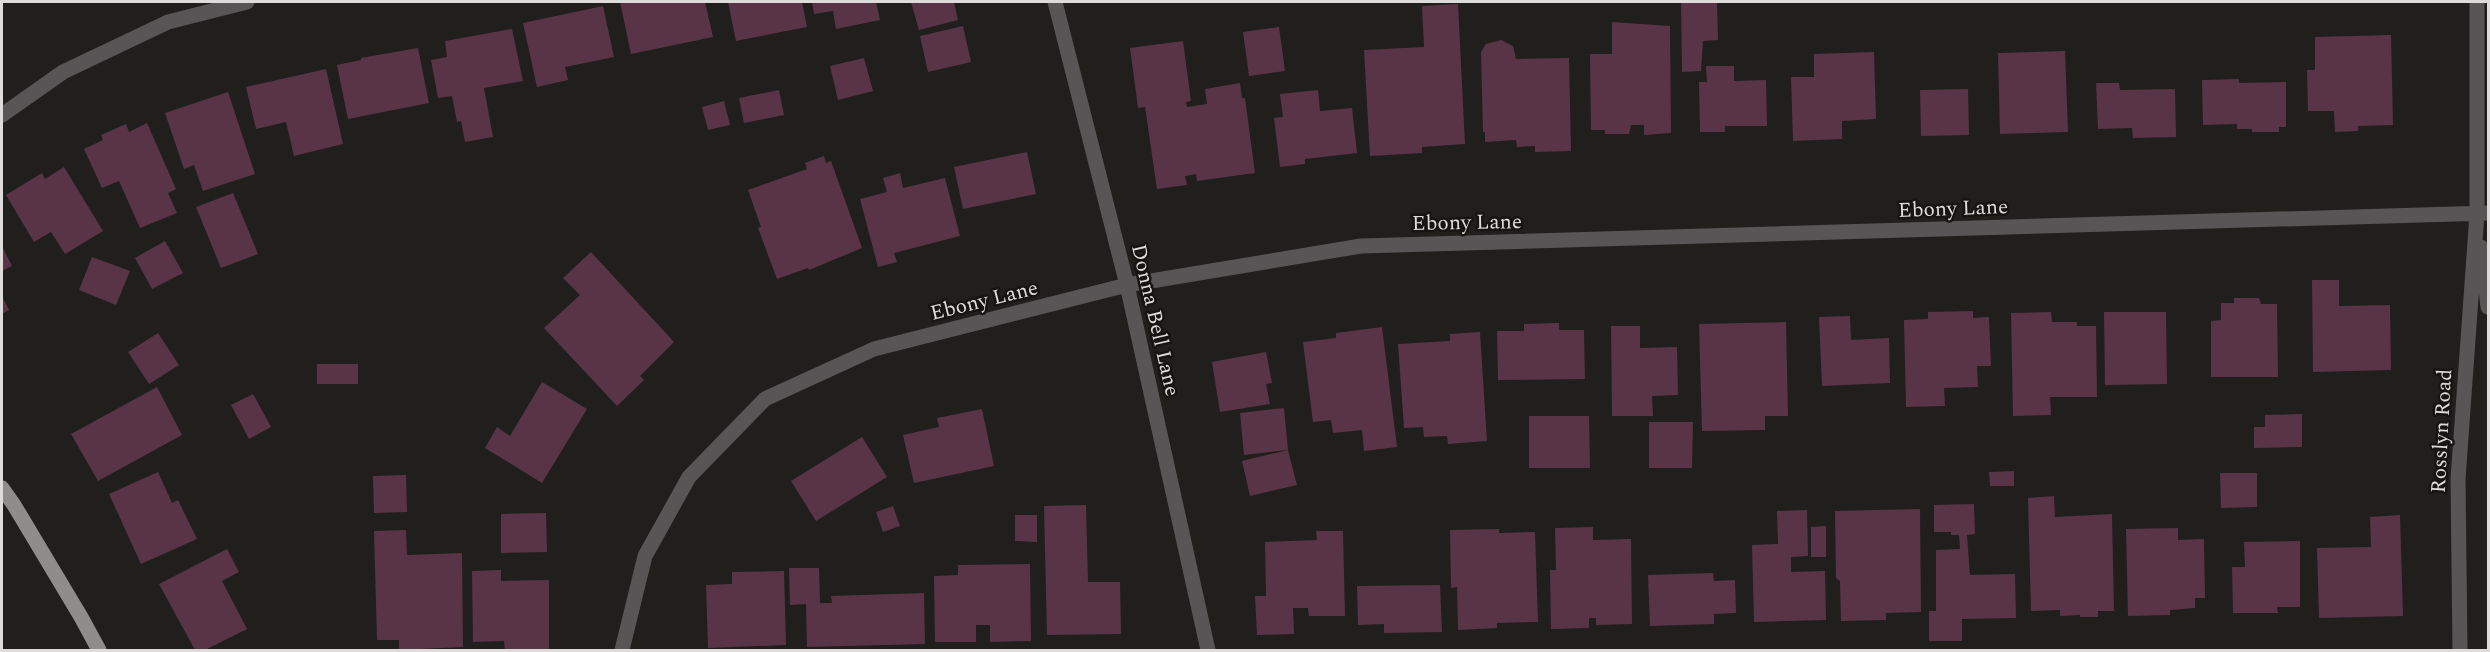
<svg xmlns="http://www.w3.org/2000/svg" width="2490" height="652" viewBox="0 0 2490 652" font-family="Spectral,serif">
<rect width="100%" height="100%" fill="#201f1d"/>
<!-- building -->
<path fill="#593446" d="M620 2H705L713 37 631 54Z
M728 2H802L807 27 736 41Z
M812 2H876L880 20 836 29 833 11 814 14Z
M911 2H954L958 20 919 30Z
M1681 2H1717L1718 40 1703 41 1701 71 1682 72Z
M1458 4 1465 144 1422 147V153L1370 156 1364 50 1424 47 1422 6Z
M603 6 614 57 565 67 568 80 537 87 523 23Z
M1612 22 1670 26 1671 133 1644 135V125H1631L1629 134H1605V130H1591L1590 54H1612Z
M963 26 971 62 928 72 920 36Z
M1279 27 1285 71 1249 76 1243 32Z
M512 29 523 81 484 88 493 137 465 142 461 121 457 122 452 96 438 98 431 60 447 57 445 41Z
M2391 35 2393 125 2358 126V131L2335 132 2334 111H2308L2307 70H2315V37Z
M1501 40 1513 46 1516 59 1569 58 1571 151 1535 152V146L1517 147 1516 140 1485 142V132H1483L1481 52 1486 44Z
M1183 41 1191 101 1186 102 1187 107 1207 104 1205 89 1240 83 1242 98H1245L1255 173 1197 181 1196 174 1185 176 1187 185 1157 189 1145 107 1138 108 1130 48Z
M418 48 429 103 348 119 337 65 361 60V58Z
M2065 51 2068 132 2000 134 1998 53Z
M1874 52 1876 119 1842 121V139L1793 141 1791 77H1814V54Z
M864 58 873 91 838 100 830 66Z
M1706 66H1734V81L1766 80 1767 126H1725V132H1700L1699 82H1707Z
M326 69 343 144 294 156 286 122 256 129 246 87Z
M2239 79V83L2286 82V127H2279V132H2252V129H2237V124L2203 125 2202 80Z
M2096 83H2119L2120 90 2175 89 2176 137 2133 138 2132 128 2098 129Z
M1968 89 1969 135 1921 136 1920 90Z
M779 90 784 115 744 123 739 98Z
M1318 90 1320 111 1352 108 1357 153 1305 159V164L1280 167 1274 118 1283 117 1280 94Z
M228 92 255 174 203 191 194 165 184 169 165 113Z
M724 101 730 125 708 130 702 107Z
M147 123 176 189 168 193 177 213 140 228 119 181 102 188 84 149 103 140 101 135 126 124 129 132Z
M1027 152 1036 194 963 209 954 167Z
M824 156 826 163 831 161 862 248 809 270 808 268 777 279 758 228 761 227 748 190 807 169 805 163Z
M64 167 103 231 65 254 51 232 34 242 6 195 42 173 45 179Z
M900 173 903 188 945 178 960 236 894 253 897 262 878 267 860 199 887 192 883 178Z
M233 193 258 254 221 268 196 207Z
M165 241 183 273 152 289 135 258Z
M2 246 12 266 2 271Z
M591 252 674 342 640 376 644 380 617 406 544 328 580 295 563 278Z
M92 257 130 271 116 305 79 290Z
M2312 280H2339V306L2390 305 2391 370 2313 372Z
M2 296 9 310 2 314Z
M2234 298H2259L2261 304H2277L2278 377H2211V321L2221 320V303H2234Z
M1973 311V318L1989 317 1991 366H1977L1978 387 1944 388 1945 406 1906 407 1904 320 1928 319V312Z
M2051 312 2052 322H2077V326H2096L2097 397H2050L2051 415 2013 416 2011 313Z
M2104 312H2166L2167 384 2105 385Z
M1850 316 1851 340 1889 338 1890 383 1822 386 1819 317Z
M1786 322 1788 416H1765V430L1702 431 1699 324Z
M1559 323V330H1584L1585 379 1498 380 1497 331H1524V324Z
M1611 326H1640V348L1677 347 1678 395 1652 396 1653 416H1612Z
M1382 327 1397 447 1364 451 1362 430 1333 433 1331 420 1313 422 1303 342 1336 338V333Z
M1480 332 1487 441 1448 444 1447 436 1424 437 1423 427 1404 428 1398 344 1450 341V334Z
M158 333 179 365 149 384 128 352Z
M1266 352 1272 383 1266 384 1270 404 1220 412 1212 362Z
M317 364H358V384H317Z
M542 382 587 409 542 483 485 448 497 427 510 436Z
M157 387 182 435 98 481 71 434Z
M253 394 271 427 249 439 231 405Z
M1284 408 1288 450 1297 485 1250 496 1242 461 1288 450 1244 455 1240 413Z
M982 409 994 466 914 483 903 435 939 427 937 418Z
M2302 414V447L2254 448V427H2265V415Z
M1529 416H1589L1590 468H1529Z
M1649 422H1693L1692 468H1649Z
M862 437 887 477 816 521 791 481Z
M2014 471V486H1990L1989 472Z
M158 472 172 503 178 500 197 539 141 564 109 494Z
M2220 473H2257V507L2221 508Z
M406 475 407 512 374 513 373 476Z
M2054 496 2055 517 2112 514 2114 611H2098V617H2080V615L2060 616V610L2031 611 2028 498Z
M1974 504 1975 534 1967 535 1970 575 2015 574 2016 618 1962 619V641H1929V611H1936V550L1960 549 1959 535H1951V532H1934V505Z
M1086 505 1088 582H1120L1121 634 1047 635 1044 506Z
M893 506 900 526 883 532 876 512Z
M1920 509 1921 612 1886 613V620L1841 621 1840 581 1836 578 1835 511Z
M1807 510 1808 556 1791 557V572L1825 571 1826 620 1754 622 1752 545 1778 544 1777 511Z
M546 513 547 552 501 553V514Z
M1015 515H1037V542L1015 541Z
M2400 515 2403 616 2319 618 2317 548 2371 547 2370 517Z
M1826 526V557H1811V527Z
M1593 527V540L1631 539 1632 624 1596 625V618H1589V628L1551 629 1550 570H1556L1555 528Z
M2178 528V540L2204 539 2205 598H2195V608L2170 610V615L2128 616 2126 529Z
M1499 529V533L1535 532 1538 622 1497 623V628L1458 630 1457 587 1451 588 1450 530Z
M406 530 407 555 462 553 463 647 399 650V640H377L374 531Z
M1316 531H1343L1345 616H1309L1308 608H1293L1294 634 1257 635 1255 596H1266L1265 542 1317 540Z
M2300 541V607H2277L2278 613H2233L2232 567H2245L2244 542Z
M227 549 239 572 222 581 247 629 205 650H195L159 584Z
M1030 564 1031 641 990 642V625H976V642H935L934 576 958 575V565Z
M789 568H819L820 603H832L831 596 924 593 925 644 807 647 806 604 790 605Z
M501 570V581L549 580V650H505L504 641 473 642 472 571Z
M784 571 786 645 708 648 706 585 732 584V572Z
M1713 573 1714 581 1735 580 1736 613 1714 614V624L1650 626 1648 575Z
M1440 585 1442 632 1384 633V624L1358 625 1357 586Z"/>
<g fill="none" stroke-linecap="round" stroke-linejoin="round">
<!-- minor -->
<path stroke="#575556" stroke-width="15" d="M1055 2 1127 285 1208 650
M2 115 63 72 168 22 247 2
M2481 247 2488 307
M622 650 645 556 689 477 765 399 874 349 1127 285 1361 246 2488 213
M2460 650 2458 479 2477 214V2"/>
<!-- major -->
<path stroke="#8f8c8c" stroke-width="15" d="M2 488 14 505 81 617 99 650"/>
</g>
<g text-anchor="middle" stroke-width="5" stroke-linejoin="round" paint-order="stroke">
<!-- street labels -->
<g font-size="21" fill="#dddcda" stroke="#171514">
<text transform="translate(1953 208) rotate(-2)" y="7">Ebony Lane</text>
<text transform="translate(1467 222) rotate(-1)" y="7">Ebony Lane</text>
<text transform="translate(984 300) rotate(-14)" y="7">Ebony Lane</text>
<text transform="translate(1156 320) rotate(77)" y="7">Donna Bell Lane</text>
<text transform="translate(2441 431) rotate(-87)" y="7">Rosslyn Road</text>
</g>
</g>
<!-- border -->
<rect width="2490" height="652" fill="none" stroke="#dddcda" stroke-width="6"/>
</svg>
